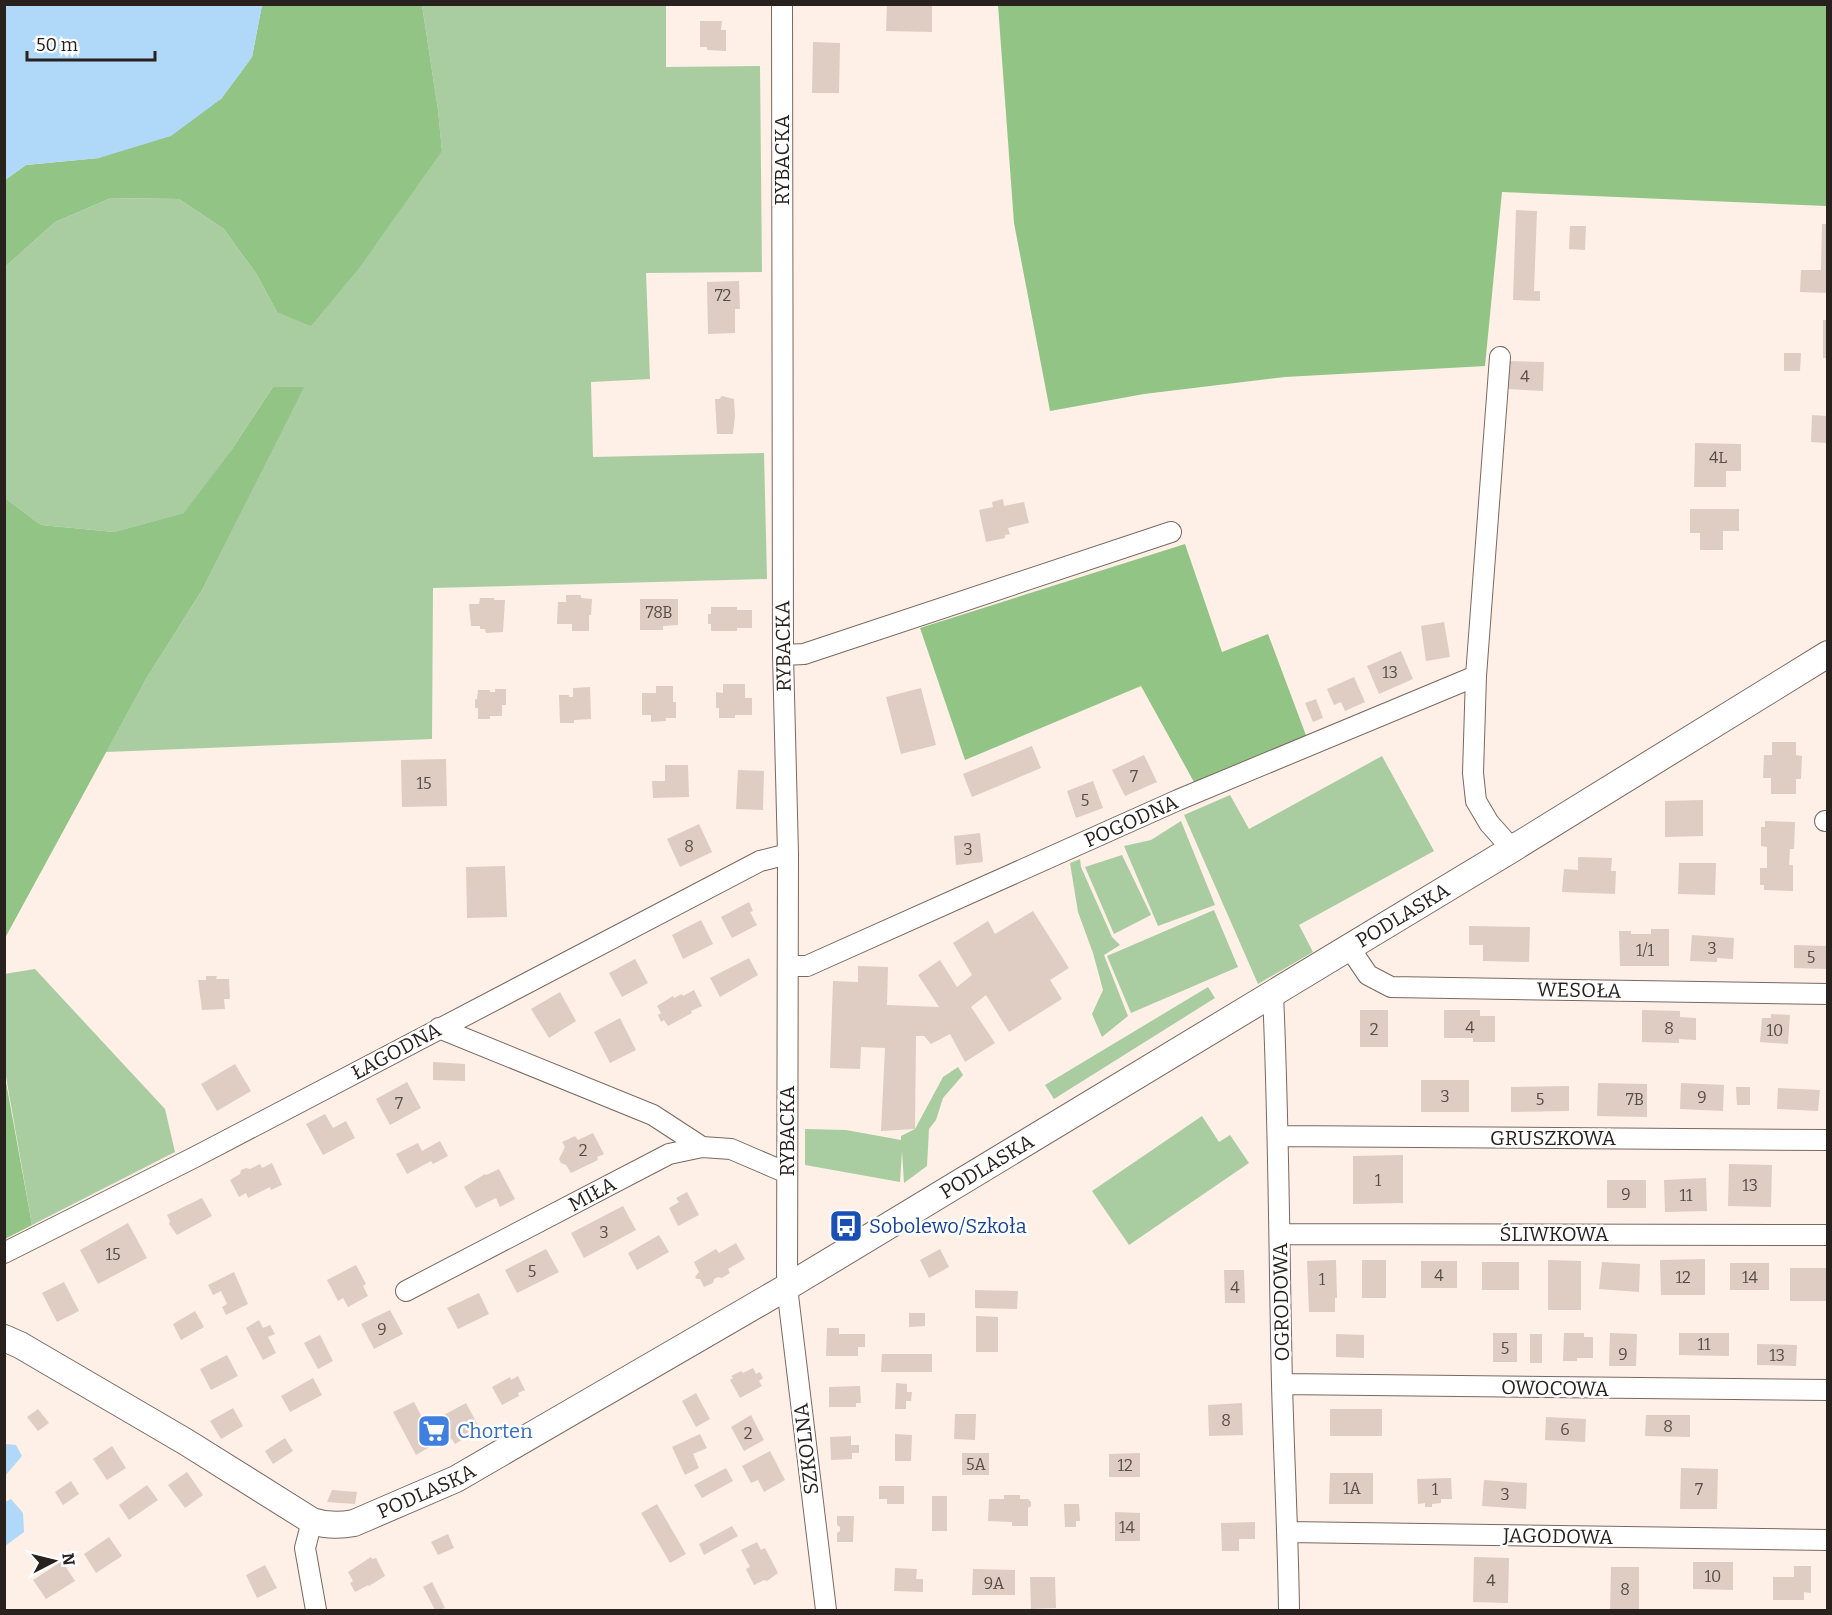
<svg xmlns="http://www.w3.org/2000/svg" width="1832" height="1615" viewBox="0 0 1832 1615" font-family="Bitter,serif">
<rect width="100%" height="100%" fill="#feefe7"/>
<!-- green -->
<path fill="#a9cda1" d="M422 5H666V67L760 66 762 272 646 273 650 379 591 382 593 457 764 453 767 579 433 588 432 739 106 752 146 679 202 590 303 387H273L232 449 185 513 114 532 41 525 5 498 4 268 55 222 111 198 179 199 224 229 257 275 277 312 442 151 438 110Z
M1382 756 1434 851 1299 925 1313 952 1258 984 1184 815 1230 795 1249 829Z
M1181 821 1215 905 1158 926 1124 846 1151 840Z
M1122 855 1151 915 1114 934 1085 867Z
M1080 859 1081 867 1112 937 1120 945 1104 955 1128 1016 1102 1037 1092 1014 1103 990 1093 953 1078 912 1070 863Z
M1214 910 1238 967 1131 1013 1107 956Z
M35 969 165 1109 175 1152 32 1225 5 1071 4 974Z
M1208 987 1215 998 1054 1099 1045 1085Z
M958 1067 963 1075 943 1098 936 1120 929 1129 927 1166 904 1183 902 1151 900 1182 805 1165V1129L846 1130 901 1140V1136L915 1129 943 1077Z
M1202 1116 1219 1142 1230 1135 1249 1163 1129 1245 1092 1191Z"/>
<!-- forest -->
<path fill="#91c485" d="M262 5H422L438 110 442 151 359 268 311 326 277 312 257 275 224 229 179 199 111 198 55 222 5 267V180L26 165 99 158 221 99 252 57Z
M998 5H1827V206L1502 192 1485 366 1285 377 1144 394 1050 411 1014 223Z
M273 387H304L202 590 146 679 5 938V498L41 525 114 532 184 513 232 449Z
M1185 544 1222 652 1268 634 1307 738 1194 782 1141 686 965 760 920 628Z
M4 1071 32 1225 5 1239H4Z"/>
<!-- water -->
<path fill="#b0d8f8" d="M5 4H262V5L252 57 221 99 171 136 99 158 26 165 5 180Z
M5 1444 16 1445 22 1456 5 1476Z
M11 1499 23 1513 24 1532 5 1546V1502Z"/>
<!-- building -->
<path fill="#dfcdc3" d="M887 4H932V32L886 31Z
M700 21H722L721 30H726V51L707 50V47H700Z
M813 42 840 43 839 93H812Z
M1516 210 1537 211 1534 291H1540V301L1513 300Z
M1822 224H1827V293L1800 292 1801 270H1821Z
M1570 226H1586L1585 250 1569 249Z
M739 281 740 309H735V333L708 334 707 282Z
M1823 320H1827V358H1823Z
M1784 353H1801L1800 371H1784Z
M1508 361 1544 362 1543 391 1507 389Z
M722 396 734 399 735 416 733 434H717L715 399H719Z
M1812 415 1827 416V443L1811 442Z
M1695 443 1741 444V471H1726V487H1694Z
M1003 499 1004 506 1024 502 1029 523 1008 528 1010 534 1005 535V538L986 542 979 510 993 507 992 502Z
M1690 509H1739V531H1723V550H1700V533H1690Z
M566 595H581V598L592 599 591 615H589V631H572V624H557L558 602H566Z
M480 598H494V600H505L503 632 486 633 485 629H480V626H471L469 604H479Z
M640 599H678V625L663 626V630H640Z
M711 607H737V610H752V628H737V631H711V624H708V614H711Z
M1444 622 1450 657 1426 661 1421 626Z
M1401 651 1413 679 1379 694 1367 666Z
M1354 677 1365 702 1345 711 1341 702 1334 705 1327 689Z
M723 684H745V698H752V715H735V718H719V708H716V692L723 693Z
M656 686H673V702H676V718H666V721L651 722V715H642V693H656Z
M590 687 591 719 574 720V723H560L559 695H569V697H573V688Z
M921 688 936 745 901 754 886 697Z
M495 689H506V705H502V716H490V719H478V708H475V699H477L478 690H490V692H495Z
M1316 699 1323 718 1313 722 1305 703Z
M1772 742H1796V755L1802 756 1801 779H1796V794H1771V778H1763L1764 755H1772Z
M1032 746 1041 768 972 797 963 774Z
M1144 755 1157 782 1125 796 1112 770Z
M446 759 447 806 402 807 401 760Z
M665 765H688L689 797 653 798 652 781H665Z
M738 770 764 771 763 810 736 809Z
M1093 781 1103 808 1076 818 1067 791Z
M1703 800V836L1665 837V801Z
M1765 821 1795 822 1794 849H1790L1789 865H1793V891L1764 890V885H1760V868H1767V847L1761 846V827H1765Z
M699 824 712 852 680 867 667 839Z
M980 833 983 862 956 865 954 836Z
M1578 857 1612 858 1611 871H1616L1615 894 1562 892 1564 869 1578 870Z
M1679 863H1716L1715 895 1678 894Z
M505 866 507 917 467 918 466 867Z
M749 902 753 911 750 912 757 925 732 938 721 917Z
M1033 911 1069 968 1050 980 1062 999 1009 1032 986 995 971 1007 995 1043 965 1062 950 1034 931 1044 924 1036H916L915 1129 881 1131 885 1048 861 1047 860 1069 830 1068 833 981 858 982V966L888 967 887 1005 939 1007 918 975 940 960 957 987 972 975 953 943 988 921 995 934Z
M701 920 713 944 683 959 672 935Z
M1469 926 1530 927 1529 962 1483 961V945H1469Z
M1651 929H1669V966H1620L1619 931H1631V934H1651Z
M1692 935 1734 938 1733 959 1717 958V962L1690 961Z
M1794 945 1827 946V969L1794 968Z
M749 958 758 975 720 997 710 978Z
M635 959 648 983 622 997 609 973Z
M206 976H217L216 979H229L230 999H224L225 1009 202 1010 198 980H206Z
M694 990 702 1006 691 1011 692 1013 668 1026 664 1020 661 1022 658 1015 661 1013 657 1006 673 996 674 998 682 994 683 996Z
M560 992 576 1021 549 1038 531 1009Z
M1360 1010H1388V1047H1360Z
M1444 1010H1480V1016H1495V1042H1473V1038H1444Z
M1642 1010 1680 1011V1017L1696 1018V1040L1679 1039V1043L1642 1042Z
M1771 1014 1790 1015 1788 1044 1760 1042 1762 1018H1771Z
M620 1018 636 1050 610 1063 594 1032Z
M433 1062 465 1064V1081L433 1080Z
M235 1064 251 1091 217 1111 201 1084Z
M1421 1080H1469V1112H1421Z
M407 1082 421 1108 390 1125 376 1099Z
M1598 1083 1647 1084V1117L1597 1116Z
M1681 1083 1724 1085 1723 1111 1680 1109Z
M1569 1086V1111L1511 1112V1087Z
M1736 1087H1750V1105H1737Z
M1778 1088 1820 1090 1818 1111 1777 1109Z
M325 1114 333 1128 346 1121 355 1138 323 1155 306 1124Z
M593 1133 604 1154 597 1157 598 1160 571 1173 566 1165 561 1163 559 1159 565 1147 562 1142 575 1136 578 1140Z
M440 1141 448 1156 433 1164 431 1161 407 1174 396 1154 418 1143 422 1151Z
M1403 1155V1203L1353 1204V1156Z
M272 1163 282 1185 271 1190 270 1187 248 1198 246 1193 239 1197 230 1180 240 1174 241 1170 246 1168 250 1169 260 1164 262 1168Z
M1729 1164 1772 1165 1771 1207 1728 1206Z
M499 1169 515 1199 500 1207 496 1198 476 1208 464 1187 485 1174 486 1175Z
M1706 1178 1707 1211 1665 1212 1664 1180Z
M1607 1180H1646V1208H1607Z
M687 1192 699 1215 678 1226 669 1208 679 1202 676 1198Z
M202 1198 212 1216 177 1235 169 1224 170 1221 167 1215Z
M623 1206 636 1230 584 1258 571 1233Z
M128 1223 147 1258 98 1284 80 1250Z
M659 1235 669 1252 637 1270 628 1253Z
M736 1243 745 1259 728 1269 730 1273 722 1278 718 1277 714 1279 713 1283 704 1287 700 1279H697L695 1277 699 1272 694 1262 716 1249 719 1253Z
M546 1249 559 1272 517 1293 505 1270Z
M940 1249 949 1267 929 1278 920 1260Z
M1705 1259V1295H1661L1660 1260Z
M1336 1260 1337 1298H1335V1312H1309L1307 1261Z
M1362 1260H1386V1298H1362Z
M1548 1260 1581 1261V1310H1548Z
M1421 1261H1457V1288H1421Z
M1482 1262H1519V1290H1482Z
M1602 1262 1640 1264 1639 1292 1599 1289Z
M1730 1263H1769V1290H1730Z
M356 1265 366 1284 363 1286 368 1296 348 1307 343 1298 338 1301 327 1280Z
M1790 1268H1827V1301H1790Z
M1224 1270H1244L1245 1303H1225Z
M234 1272 248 1304 226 1315 222 1307 227 1304 221 1291 213 1295 208 1285Z
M64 1282 79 1311 57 1322 42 1293Z
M975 1290 1018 1291 1017 1309 975 1308Z
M479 1293 489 1314 458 1329 447 1308Z
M390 1310 403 1334 374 1349 361 1324Z
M195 1311 204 1327 181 1340 173 1324Z
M909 1313H925V1326L909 1327Z
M976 1316 998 1317V1352H976Z
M259 1320 263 1328 270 1325 275 1334 268 1337 276 1353 263 1360 246 1328Z
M827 1328H839V1334H865V1347H858V1356H826Z
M1493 1333H1517V1362H1493Z
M1564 1333H1584V1337H1593V1358H1577V1361H1563Z
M1610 1333 1637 1334 1636 1366H1609Z
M1679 1333H1729V1356L1679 1355Z
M1336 1334 1364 1335V1358L1336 1357Z
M1530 1334H1542V1363H1530Z
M320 1335 333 1361 318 1369 304 1343Z
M1757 1344 1797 1345 1796 1366 1757 1365Z
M882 1354H932V1372H881Z
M227 1355 238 1376 211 1390 200 1369Z
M753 1368 756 1374 760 1372 763 1378 759 1381 762 1386 740 1398 730 1380 733 1378 731 1376 741 1371 743 1373Z
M518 1376 525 1390 518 1393 519 1396 502 1405 492 1387 510 1377 511 1380Z
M313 1378 322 1395 290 1412 281 1396Z
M896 1383 907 1384V1392H912L911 1401H906V1409H895Z
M860 1386 861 1403H856V1407H829V1387Z
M696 1393 710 1419 696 1427 682 1401Z
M414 1402 427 1427 431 1425 429 1423 466 1403 480 1429 455 1444 452 1439 442 1445 440 1441 416 1455 393 1412Z
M1242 1403 1243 1435 1209 1436 1208 1405Z
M233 1408 243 1426 221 1439 210 1421Z
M38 1409 49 1423 38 1431 27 1417Z
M1330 1409H1382V1436H1330Z
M955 1414H976L975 1440 954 1439Z
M751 1415 764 1440 744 1451 731 1427Z
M1646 1415H1690V1437L1645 1436Z
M1546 1417 1586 1419 1585 1442 1545 1440Z
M700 1434 707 1448 693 1454 699 1468 685 1475 672 1447Z
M895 1434 912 1435 911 1461H895Z
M851 1436V1445H859V1453H852V1459L831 1460 830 1437Z
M285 1438 293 1451 273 1464 265 1451Z
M112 1446 126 1468 107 1480 93 1459Z
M770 1451 785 1480 764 1492 758 1480 751 1483 742 1466Z
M962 1453H989V1475H962Z
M1140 1453V1477H1109V1454Z
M726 1468 733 1481 702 1498 694 1485Z
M1681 1468 1718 1469 1717 1509H1680Z
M187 1472 203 1495 185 1508 168 1485Z
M1330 1473H1373V1504H1329Z
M1451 1478 1452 1499H1441V1503L1432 1504V1507H1425V1503L1418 1504 1417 1479Z
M1484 1480 1527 1483 1526 1509 1482 1506Z
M71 1481 79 1494 63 1505 55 1492Z
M147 1485 158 1500 129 1520 119 1505Z
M879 1486H904V1504H887V1499H879Z
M332 1490 357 1492 355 1504 327 1502Z
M1004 1495H1020V1499H1028L1031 1502V1506L1028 1508V1526H1012V1522L988 1521 989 1499H1004Z
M932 1496H947V1531H932Z
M657 1504 686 1554 670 1563 641 1513Z
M1064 1504H1079L1080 1521H1076V1527H1065Z
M1115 1512 1140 1513V1541H1115Z
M837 1516H854L853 1542H837V1533L840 1531V1527L837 1525Z
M1255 1522V1539H1239V1551H1222L1221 1523Z
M732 1526 738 1536 704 1555 699 1544Z
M448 1534 454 1548 438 1555 431 1542Z
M109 1537 122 1556 96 1573 84 1554Z
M757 1542 761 1550 765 1548 778 1573 767 1581 764 1580 754 1585 746 1569 750 1567 741 1550Z
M371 1557 372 1559 376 1558 385 1576 369 1586 368 1585 355 1592 350 1583 353 1581 348 1572Z
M1474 1557 1509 1558 1508 1603 1473 1602Z
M62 1561 75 1581 46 1599 33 1580Z
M1693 1562H1733V1590L1693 1589Z
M265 1565 277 1588 257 1598 246 1575Z
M1794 1566H1811V1593L1804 1592V1600H1773V1577H1794Z
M1611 1567H1639V1610H1610Z
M895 1568 917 1569 916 1579H923V1592L894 1591Z
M973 1569 1015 1570V1595H972Z
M1030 1577H1055L1056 1608 1031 1609Z
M432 1582 445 1608 439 1610H435L423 1587Z"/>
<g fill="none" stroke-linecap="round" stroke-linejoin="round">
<defs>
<path id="minor" d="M782 4 783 655 788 854 787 1287 826 1610
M1500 357 1476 676 1473 773 1476 801 1489 823 1512 849
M783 655 804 654 1171 532
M1825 821H1828
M1349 947 1368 975 1391 987 1828 994
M788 966H807L1178 800 1476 676
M1273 994C1279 1124 1279 1254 1282 1384 1284 1459 1288 1535 1289 1610
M439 1028 653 1115 702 1147
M1278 1136 1828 1140
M1280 1234 1828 1235
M4 1253 195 1157 760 861 788 854
M406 1291 669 1154 702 1147 731 1149 787 1173
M1282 1384 1828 1390
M312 1521 305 1548 316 1610
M1288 1532 1828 1540"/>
<g id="tertiary">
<path id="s1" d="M4 1338 20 1345 186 1442 312 1521C327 1526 339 1526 354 1523L456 1479 787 1287 1512 849 1828 654"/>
</g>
</defs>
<!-- minor casing -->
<use href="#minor" stroke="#786960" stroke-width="22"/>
<!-- tertiary casing -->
<use href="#tertiary" stroke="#786960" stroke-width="28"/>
<!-- minor -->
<use href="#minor" stroke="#fff" stroke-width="20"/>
<!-- tertiary -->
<use href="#tertiary" stroke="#fff" stroke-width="26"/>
</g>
<!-- icons -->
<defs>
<symbol id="bus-square" viewBox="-11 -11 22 22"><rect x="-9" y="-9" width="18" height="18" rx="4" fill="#1a4fb4" stroke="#fff"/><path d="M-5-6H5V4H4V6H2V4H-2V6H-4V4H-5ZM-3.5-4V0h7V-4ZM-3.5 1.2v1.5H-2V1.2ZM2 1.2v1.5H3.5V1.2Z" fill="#fff"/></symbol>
<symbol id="supermarket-square" viewBox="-11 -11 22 22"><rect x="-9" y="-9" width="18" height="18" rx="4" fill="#3f7fe0" stroke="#fff"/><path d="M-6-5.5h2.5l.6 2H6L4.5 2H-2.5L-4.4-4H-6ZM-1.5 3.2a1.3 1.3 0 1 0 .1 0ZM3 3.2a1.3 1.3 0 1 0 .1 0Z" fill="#fff"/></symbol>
</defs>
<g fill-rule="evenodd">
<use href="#bus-square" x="827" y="1207" width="38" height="38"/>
<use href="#supermarket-square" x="415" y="1412" width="38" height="38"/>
</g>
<g text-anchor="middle" stroke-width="5" stroke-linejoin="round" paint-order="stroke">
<!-- number labels -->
<g font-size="16" fill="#564c47">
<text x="723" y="301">72</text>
<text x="1525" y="382">4</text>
<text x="1718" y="463">4L</text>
<text x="659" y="618">78B</text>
<text x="1390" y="678">13</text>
<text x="1134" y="782">7</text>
<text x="424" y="789">15</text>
<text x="1085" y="806">5</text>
<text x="689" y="852">8</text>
<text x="968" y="855">3</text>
<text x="1712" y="954">3</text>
<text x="1645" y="956">1/1</text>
<text x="1811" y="963">5</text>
<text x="1470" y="1033">4</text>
<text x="1669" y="1034">8</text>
<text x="1374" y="1035">2</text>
<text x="1775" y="1036">10</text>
<text x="1445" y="1102">3</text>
<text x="1702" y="1103">9</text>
<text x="1540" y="1105">5</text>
<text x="1635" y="1105">7B</text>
<text x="399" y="1109">7</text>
<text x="583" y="1156">2</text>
<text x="1378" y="1186">1</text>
<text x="1750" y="1191">13</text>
<text x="1626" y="1200">9</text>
<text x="1686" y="1201">11</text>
<text x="604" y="1238">3</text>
<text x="113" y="1260">15</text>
<text x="532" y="1277">5</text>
<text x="1439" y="1281">4</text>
<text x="1683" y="1283">12</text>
<text x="1750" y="1283">14</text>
<text x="1322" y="1285">1</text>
<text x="1235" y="1293">4</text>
<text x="382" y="1335">9</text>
<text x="1704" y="1350">11</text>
<text x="1505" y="1354">5</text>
<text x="1623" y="1360">9</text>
<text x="1777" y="1361">13</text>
<text x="1226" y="1426">8</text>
<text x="1668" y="1432">8</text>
<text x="1565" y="1435">6</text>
<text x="748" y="1439">2</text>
<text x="976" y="1470">5A</text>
<text x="1125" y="1471">12</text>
<text x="1352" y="1494">1A</text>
<text x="1435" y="1495">1</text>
<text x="1699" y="1495">7</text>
<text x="1505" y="1500">3</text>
<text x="1127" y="1533">14</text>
<text x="1713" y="1582">10</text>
<text x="1491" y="1586">4</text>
<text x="994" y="1589">9A</text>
<text x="1625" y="1595">8</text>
</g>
<!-- street labels -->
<g font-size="20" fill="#28211e" stroke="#fff">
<text transform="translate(782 160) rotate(-90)" y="7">RYBACKA</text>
<text transform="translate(783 646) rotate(-91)" y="7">RYBACKA</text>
<text transform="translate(1131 821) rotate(-24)" y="7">POGODNA</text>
<text dy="7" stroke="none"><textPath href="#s1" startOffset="1614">PODLASKA</textPath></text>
<text transform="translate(1579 990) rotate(1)" y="7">WESOŁA</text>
<text transform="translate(396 1051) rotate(-28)" y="7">ŁAGODNA</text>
<text transform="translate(787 1131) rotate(-90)" y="7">RYBACKA</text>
<text x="1553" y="1145">GRUSZKOWA</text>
<text dy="7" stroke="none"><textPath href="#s1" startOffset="1128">PODLASKA</textPath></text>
<text transform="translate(592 1194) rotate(-28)" y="7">MIŁA</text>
<text x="1554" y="1241">ŚLIWKOWA</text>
<text transform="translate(1281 1302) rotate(-91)" y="7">OGRODOWA</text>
<text transform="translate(1555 1388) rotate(1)" y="7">OWOCOWA</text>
<text transform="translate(806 1449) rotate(-97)" y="7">SZKOLNA</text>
<text dy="7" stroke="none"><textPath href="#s1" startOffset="480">PODLASKA</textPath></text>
<text transform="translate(1558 1536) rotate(1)" y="7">JAGODOWA</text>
</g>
<!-- transit labels -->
<g font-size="20" fill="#164399" stroke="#fff" text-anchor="start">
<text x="869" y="1233">Sobolewo/Szkoła</text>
</g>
<!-- shop labels -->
<g font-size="20" fill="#366cbe" stroke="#fff" text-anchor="start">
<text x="457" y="1438">Chorten</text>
</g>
</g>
<!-- border -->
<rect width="1832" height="1615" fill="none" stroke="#28211e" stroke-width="12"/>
<!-- north arrow -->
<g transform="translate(54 1561) rotate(83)" stroke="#ffffff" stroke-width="4.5" paint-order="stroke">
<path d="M0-4.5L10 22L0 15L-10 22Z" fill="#28211e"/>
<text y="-9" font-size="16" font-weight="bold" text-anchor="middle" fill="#28211e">N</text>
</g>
<!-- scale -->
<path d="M27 51v9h128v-9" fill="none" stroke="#28211e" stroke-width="3"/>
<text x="36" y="51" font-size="18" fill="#28211e" stroke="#ffffff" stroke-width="4.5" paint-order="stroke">50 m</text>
</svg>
